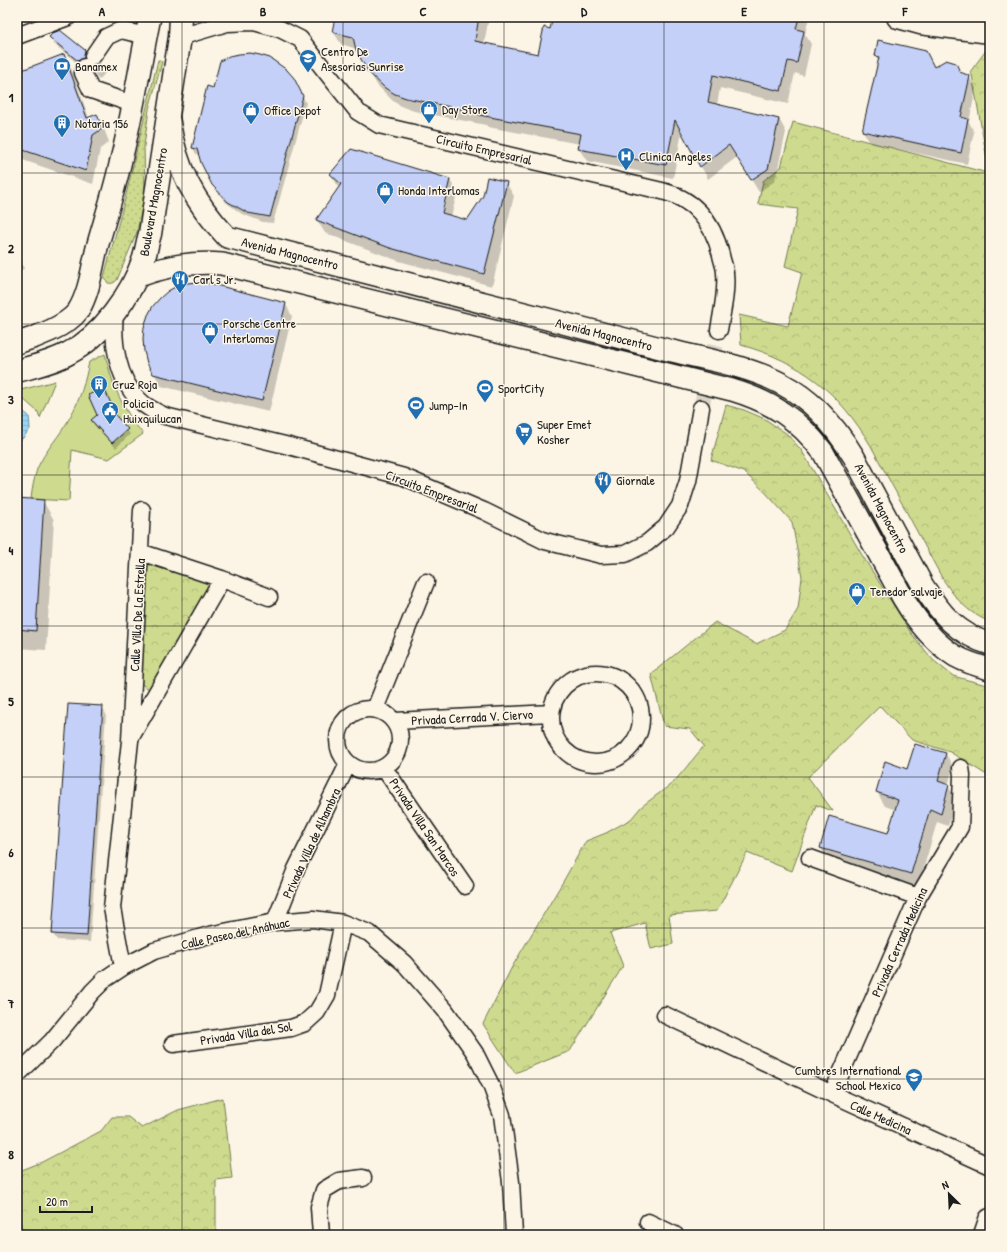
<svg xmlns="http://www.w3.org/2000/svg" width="1007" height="1252" viewBox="0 0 1007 1252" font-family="'Patrick Hand',sans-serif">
<defs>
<pattern id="forest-crowns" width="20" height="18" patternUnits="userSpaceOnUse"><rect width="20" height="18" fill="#cedb8e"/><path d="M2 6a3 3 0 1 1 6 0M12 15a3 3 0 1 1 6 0" fill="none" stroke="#b0bb7a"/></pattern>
<pattern id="park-dots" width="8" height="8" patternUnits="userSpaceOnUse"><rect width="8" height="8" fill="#cedb8e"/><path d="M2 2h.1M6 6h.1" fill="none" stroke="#b0bb7a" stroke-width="1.8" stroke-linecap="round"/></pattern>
<pattern id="water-rules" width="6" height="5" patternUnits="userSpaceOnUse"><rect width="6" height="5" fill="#97d7f8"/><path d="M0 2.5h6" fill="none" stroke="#82b8d4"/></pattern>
</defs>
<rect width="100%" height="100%" fill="#fcf5e5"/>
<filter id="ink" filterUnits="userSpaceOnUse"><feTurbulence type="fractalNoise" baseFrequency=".025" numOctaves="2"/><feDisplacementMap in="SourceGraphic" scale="8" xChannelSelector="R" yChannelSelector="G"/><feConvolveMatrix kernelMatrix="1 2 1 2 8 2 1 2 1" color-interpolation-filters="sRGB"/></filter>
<g filter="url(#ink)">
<!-- grass -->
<path fill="#cedb8e" stroke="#757c55" d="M105 354C112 385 123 410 143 434L109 459 72 450 69 501 31 499C32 489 34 479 37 469 45 450 61 435 70 417 80 400 85 382 89 362Z
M55 381 40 418 38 412 22 398 17 399V391Z"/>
<!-- forest -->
<path fill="url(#forest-crowns)" stroke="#757c55" d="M990 45V622C966 612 954 597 941 576L871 446C839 392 802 362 741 345L739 315 788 326 802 272 785 266 798 209 758 204 763 181 781 167 793 122 984 172 988 165 972 75 970 72Z
M726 405 744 410 765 419 787 434 802 451 862 555 911 633 933 660 953 676 990 686V777L950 752 912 740 880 706 808 777 833 811 816 805 792 871 747 853 717 911 669 915 673 944 651 949 645 923 610 933 623 966 570 1051 515 1073 483 1024 512 967 564 880 586 841 606 833 631 819 641 807 674 782 704 746 690 729 664 726 651 674 715 622 756 644 785 630 798 609 802 577 792 522 766 493 744 472 711 460Z
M141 552 222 579 155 693 134 679Z
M223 1098 232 1178 216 1180V1235H24L17 1210V1172L42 1162 101 1131 112 1117H128L142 1128 178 1110Z"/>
<!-- park -->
<path fill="url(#park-dots)" stroke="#757c55" d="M158 60H160L162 62 149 109 144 146 145 192 137 232 117 280C114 283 112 284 108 283L104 277 125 199Z"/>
<!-- water -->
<path fill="url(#water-rules)" stroke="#668ca0" d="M17 408H19L29 416 30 429 22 439H17Z"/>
<!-- shadow -->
<path fill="#0003" d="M336 17H489L484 44 539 56 551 30 554 17H809L805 34 811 44 804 76 795 73 788 104 720 88 717 105 779 119 786 132 775 181 759 192 737 157 708 179 682 132 673 178 587 161 579 149 580 144 488 127 486 125 414 111 403 107 393 101 377 85 357 49 341 44 333 31Z
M50 37 85 51 88 58 82 67 54 44Z
M63 55 71 68 89 118 97 116 104 129 109 142 100 149 93 184 17 158V72Z
M876 56 934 68 955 63 961 73 969 77 976 88 969 122 974 132 967 164 870 143 863 131 879 62Z
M100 63 106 72 99 80 94 72 95 66Z
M297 85 306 103 273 223 263 222 242 214 224 201 206 174 200 155 196 154 193 148 214 89Z
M331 174 450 180 457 193 451 217 467 222 506 183 514 196 492 286 399 261 325 233 317 220 339 188Z
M17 247 24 269 17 271Z
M285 303 292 316 269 412 161 386 154 373Z
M118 419 130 434 116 448 95 426 92 421Z
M17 499 43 501 54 520 46 650 17 648Z
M102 707 106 714 90 942 57 940 53 934Z
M17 725 21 731 17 790Z
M915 746 946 754 953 767 948 786 956 799 948 826 937 822 918 887 828 861 821 848 889 834 896 810 885 806 877 792 886 762 908 770Z"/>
<!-- building -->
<path fill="#c4d0f7" stroke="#1c1c1c" d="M335 17H479L475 41 538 54 544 27 550 29 553 17H799L796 29 804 31 797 63 788 61 781 91 713 75 708 102 779 119 768 169 751 180 729 145 700 167 675 120 666 165 578 149 581 134 479 115 480 113 406 98 395 94 385 88 368 72 356 50 353 37 332 32Z
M60 30 85 50 84 58 78 61 49 37 53 33Z
M878 40 926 51 934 67 946 60 956 63 960 72 970 76 961 117 968 119 961 153 862 131 879 57 875 56Z
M250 53 260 55 270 58 287 70 294 78 303 96 270 217 248 213 228 202 212 185 201 163 197 149 192 148 207 86 213 88 220 61 229 56 239 54Z
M64 54 87 118 97 114 102 129 93 135 86 171 17 148V72Z
M351 149 450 179 442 213 467 220 483 196 487 177 507 182 484 274 390 248 316 220 341 184 330 174Z
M198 282 208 283 286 303 262 401 153 374 147 363 144 351 143 339 144 327 148 315 153 306 160 298 168 291 177 286 187 283Z
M104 388 117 417 128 429 112 443 91 420 97 415 88 395Z
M17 498 44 500 36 631 17 629Z
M68 704 103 706 87 936 52 934Z
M915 744 946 753 938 781 949 785 941 814 930 809 911 874 820 848 829 816 888 833 898 800 876 792 885 761 907 769Z"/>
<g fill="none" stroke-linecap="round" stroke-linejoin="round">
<!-- minor-tunnel -->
<path stroke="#dad4c7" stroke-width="16" stroke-dasharray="16 8" stroke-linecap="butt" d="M701 408 719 330"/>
<defs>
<path id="minor" d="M17 36 68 17
M180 37 227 23 254 22 280 29 300 39 358 112 379 125 662 191C695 199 713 223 721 255 722 261 725 267 725 273 727 292 722 312 719 330
M93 56 106 37 121 30 146 36
M85 67 83 73 91 90 133 104
M115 311C112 342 117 378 139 400 147 408 156 412 165 416L289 446 404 477 484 511 545 541 601 555 625 554 647 543 666 527 680 506 688 481 701 408
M140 552 222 579 269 597
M551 718a45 45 0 1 1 90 0a45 45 0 1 1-90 0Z
M375 709 426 582
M338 740a31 31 0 1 1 62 0a31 31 0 1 1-62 0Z
M395 721 550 713
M131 737 222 579
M384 768 465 886
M810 858 918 897
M275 922 296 869 348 764
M123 967 112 908 130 741 142 510
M665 1015 832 1094 990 1166
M173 1044 291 1028 305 1023 317 1012 327 995 343 923
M17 1075 52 1041 92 992 105 979 123 967 154 951 209 935 275 922 313 919 343 923 369 933 404 963 445 1010 475 1053 491 1085 502 1115 511 1182 514 1235
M832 1094 918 897 960 827 962 775 961 768
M648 1222 675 1235
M321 1235 319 1207 324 1190 339 1181 363 1178"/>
<path id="tertiary" d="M169 120C176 168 194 202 227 237L672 351C756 370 806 377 854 457L923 586C941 614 957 634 990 644
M136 277C165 266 192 261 222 264L732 390C772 402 798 419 823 452L903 598C916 620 933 642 955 656 966 662 978 666 990 669
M17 343C35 338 67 326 78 311 90 292 92 266 98 244 106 216 115 188 121 160 133 113 140 64 150 17"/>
<path id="secondary" d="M898 17 920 23 990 32
M17 371C35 366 53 362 69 353 102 336 131 295 143 261 146 253 147 243 150 234L180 37 181 17
M985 1235 990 1220"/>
</defs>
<!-- minor casing -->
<use href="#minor" stroke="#1c1c1c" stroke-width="19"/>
<!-- tertiary casing -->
<use href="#tertiary" stroke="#1c1c1c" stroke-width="24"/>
<!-- secondary casing -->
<use href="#secondary" stroke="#1c1c1c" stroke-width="25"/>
<!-- minor -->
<use href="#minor" stroke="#fcf5e5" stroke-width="16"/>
<!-- tertiary -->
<use href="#tertiary" stroke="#fcf5e5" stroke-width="21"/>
<!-- secondary -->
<use href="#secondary" stroke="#fcf5e5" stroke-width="22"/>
</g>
</g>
<!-- grid -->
<path fill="none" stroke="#1c1c1c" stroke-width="1" stroke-opacity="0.55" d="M182 17V1235M343 17V1235M504 17V1235M664 17V1235M824 17V1235M17 173H990M17 324H990M17 475H990M17 626H990M17 777H990M17 928H990M17 1079H990"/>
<!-- icons -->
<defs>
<symbol id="school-pin" viewBox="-11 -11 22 30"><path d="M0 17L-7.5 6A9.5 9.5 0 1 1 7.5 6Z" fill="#1f6fb2" stroke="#fcf5e5"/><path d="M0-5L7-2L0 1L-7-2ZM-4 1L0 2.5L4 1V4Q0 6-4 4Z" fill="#fff"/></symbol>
<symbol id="bank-pin" viewBox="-11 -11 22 30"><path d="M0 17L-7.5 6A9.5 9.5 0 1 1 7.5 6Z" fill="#1f6fb2" stroke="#fcf5e5"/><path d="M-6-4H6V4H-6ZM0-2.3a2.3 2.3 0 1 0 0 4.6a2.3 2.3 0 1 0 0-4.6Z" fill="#fff"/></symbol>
<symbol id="shop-pin" viewBox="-11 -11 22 30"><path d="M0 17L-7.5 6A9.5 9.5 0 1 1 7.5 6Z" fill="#1f6fb2" stroke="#fcf5e5"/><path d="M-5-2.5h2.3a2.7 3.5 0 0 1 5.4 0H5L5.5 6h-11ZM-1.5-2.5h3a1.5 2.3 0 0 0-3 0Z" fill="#fff"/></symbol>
<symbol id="building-pin" viewBox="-11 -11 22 30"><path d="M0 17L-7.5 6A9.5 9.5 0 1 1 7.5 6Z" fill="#1f6fb2" stroke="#fcf5e5"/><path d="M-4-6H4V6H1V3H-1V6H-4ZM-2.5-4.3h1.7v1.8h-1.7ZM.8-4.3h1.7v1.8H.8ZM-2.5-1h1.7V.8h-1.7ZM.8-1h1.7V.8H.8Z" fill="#fff"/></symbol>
<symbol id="hospital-pin" viewBox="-11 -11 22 30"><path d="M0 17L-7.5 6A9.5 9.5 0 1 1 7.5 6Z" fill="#1f6fb2" stroke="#fcf5e5"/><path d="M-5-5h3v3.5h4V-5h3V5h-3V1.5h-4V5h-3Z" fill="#fff"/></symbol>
<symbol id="restaurant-pin" viewBox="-11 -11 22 30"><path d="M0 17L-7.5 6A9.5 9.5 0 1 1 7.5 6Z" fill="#1f6fb2" stroke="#fcf5e5"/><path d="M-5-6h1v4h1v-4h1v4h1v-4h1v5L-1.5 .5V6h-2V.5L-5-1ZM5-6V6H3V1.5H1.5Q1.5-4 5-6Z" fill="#fff"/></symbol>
<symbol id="stadium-pin" viewBox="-11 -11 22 30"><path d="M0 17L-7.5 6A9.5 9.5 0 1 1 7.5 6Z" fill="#1f6fb2" stroke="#fcf5e5"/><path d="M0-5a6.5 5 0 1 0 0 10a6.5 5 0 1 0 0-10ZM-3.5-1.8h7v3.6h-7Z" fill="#fff"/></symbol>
<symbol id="civic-pin" viewBox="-11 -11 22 30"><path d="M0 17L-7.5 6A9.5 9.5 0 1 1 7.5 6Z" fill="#1f6fb2" stroke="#fcf5e5"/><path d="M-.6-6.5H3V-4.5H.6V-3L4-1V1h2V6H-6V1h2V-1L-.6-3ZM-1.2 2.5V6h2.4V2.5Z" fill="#fff"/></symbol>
<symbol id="supermarket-pin" viewBox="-11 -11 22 30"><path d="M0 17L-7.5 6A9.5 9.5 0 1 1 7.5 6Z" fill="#1f6fb2" stroke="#fcf5e5"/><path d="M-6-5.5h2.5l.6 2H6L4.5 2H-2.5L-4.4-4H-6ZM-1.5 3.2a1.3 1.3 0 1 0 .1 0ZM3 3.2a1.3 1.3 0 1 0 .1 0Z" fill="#fff"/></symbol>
</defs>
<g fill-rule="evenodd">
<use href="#school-pin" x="298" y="48" width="20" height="27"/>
<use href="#bank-pin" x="52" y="56" width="20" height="27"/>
<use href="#shop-pin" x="419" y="99" width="20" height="27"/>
<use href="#shop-pin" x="241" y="100" width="20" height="27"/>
<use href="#building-pin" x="52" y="113" width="20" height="27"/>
<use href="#hospital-pin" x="616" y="146" width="20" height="27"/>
<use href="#shop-pin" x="375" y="180" width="20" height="27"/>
<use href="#restaurant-pin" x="170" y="269" width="20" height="27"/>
<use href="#shop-pin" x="200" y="320" width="20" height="27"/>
<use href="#building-pin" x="89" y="374" width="20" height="27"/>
<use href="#stadium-pin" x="475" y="378" width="20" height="27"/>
<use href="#stadium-pin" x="406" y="395" width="20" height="27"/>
<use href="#civic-pin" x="100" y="400" width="20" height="27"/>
<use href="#supermarket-pin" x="514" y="421" width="20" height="27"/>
<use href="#restaurant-pin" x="593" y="470" width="20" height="27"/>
<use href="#shop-pin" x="847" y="581" width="20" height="27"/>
<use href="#school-pin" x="904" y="1067" width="20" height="27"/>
</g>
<g text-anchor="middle" stroke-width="3" stroke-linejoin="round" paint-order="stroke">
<!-- poi labels -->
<g font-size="13" fill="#1c1c1c" stroke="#fcf5e5" text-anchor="start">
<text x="321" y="56">Centro De<tspan x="321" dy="15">Asesorias Sunrise</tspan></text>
<text x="75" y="71">Banamex</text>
<text x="442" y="114">Day Store</text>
<text x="264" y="115">Office Depot</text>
<text x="75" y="128">Notaria 156</text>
<text x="639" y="161">Clinica Angeles</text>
<text x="398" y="195">Honda Interlomas</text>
<text x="193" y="284">Carl's Jr.</text>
<text x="223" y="328">Porsche Centre<tspan x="223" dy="15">Interlomas</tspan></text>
<text x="112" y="389">Cruz Roja</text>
<text x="498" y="393">SportCity</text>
<text x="123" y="408">Policia<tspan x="123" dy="15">Huixquilucan</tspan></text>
<text x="429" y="410">Jump-In</text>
<text x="537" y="429">Super Emet<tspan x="537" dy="15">Kosher</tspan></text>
<text x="616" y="485">Giornale</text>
<text x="870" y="596">Tenedor salvaje</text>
<text x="901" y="1075" text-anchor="end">Cumbres International<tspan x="901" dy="15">School Mexico</tspan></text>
</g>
<!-- street labels -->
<g font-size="13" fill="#1c1c1c" stroke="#fcf5e5">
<text transform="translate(484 149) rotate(13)" y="5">Circuito Empresarial</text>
<text transform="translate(153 202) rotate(-80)" y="5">Boulevard Magnocentro</text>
<text transform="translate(290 253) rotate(14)" y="5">Avenida Magnocentro</text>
<text transform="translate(604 334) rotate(14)" y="5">Avenida Magnocentro</text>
<text transform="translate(432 491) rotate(21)" y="5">Circuito Empresarial</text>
<text transform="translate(882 508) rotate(62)" y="5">Avenida Magnocentro</text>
<text transform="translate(137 615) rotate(-87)" y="5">Calle Villa De La Estrella</text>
<text transform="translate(472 717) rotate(-3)" y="5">Privada Cerrada V. Ciervo</text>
<text transform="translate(425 827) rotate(56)" y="5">Privada Villa San Marcos</text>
<text transform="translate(311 843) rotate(-65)" y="5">Privada Villa de Alhambra</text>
<text transform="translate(235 933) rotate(-12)" y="5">Calle Paseo del Anáhuac</text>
<text transform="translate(899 942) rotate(-66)" y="5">Privada Cerrada Medicina</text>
<text transform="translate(246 1033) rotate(-9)" y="5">Privada Villa del Sol</text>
<text transform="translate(881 1117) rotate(24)" y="5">Calle Medicina</text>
</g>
</g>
<!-- margin -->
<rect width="1007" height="1252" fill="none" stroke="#fcf5e5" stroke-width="44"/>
<!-- north arrow -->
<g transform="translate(949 1194) rotate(336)" stroke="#fcf5e5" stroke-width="3" paint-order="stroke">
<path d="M0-3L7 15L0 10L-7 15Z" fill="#1c1c1c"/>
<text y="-6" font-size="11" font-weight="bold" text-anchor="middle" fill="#1c1c1c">N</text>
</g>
<!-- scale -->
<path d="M40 1206v6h52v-6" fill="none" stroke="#1c1c1c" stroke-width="2"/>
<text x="46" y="1206" font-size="12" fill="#1c1c1c" stroke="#fcf5e5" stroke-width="3" paint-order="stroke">20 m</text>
<rect x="22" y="22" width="963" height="1208" fill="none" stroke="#1c1c1c" stroke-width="1.5"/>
<g font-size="13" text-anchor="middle" font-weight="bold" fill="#1c1c1c">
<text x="102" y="16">A</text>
<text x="263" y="16">B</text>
<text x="423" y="16">C</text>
<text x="584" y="16">D</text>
<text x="744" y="16">E</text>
<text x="905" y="16">F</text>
<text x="11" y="102">1</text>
<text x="11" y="253">2</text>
<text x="11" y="404">3</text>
<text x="11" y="555">4</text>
<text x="11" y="706">5</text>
<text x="11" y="857">6</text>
<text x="11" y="1008">7</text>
<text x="11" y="1159">8</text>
</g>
</svg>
